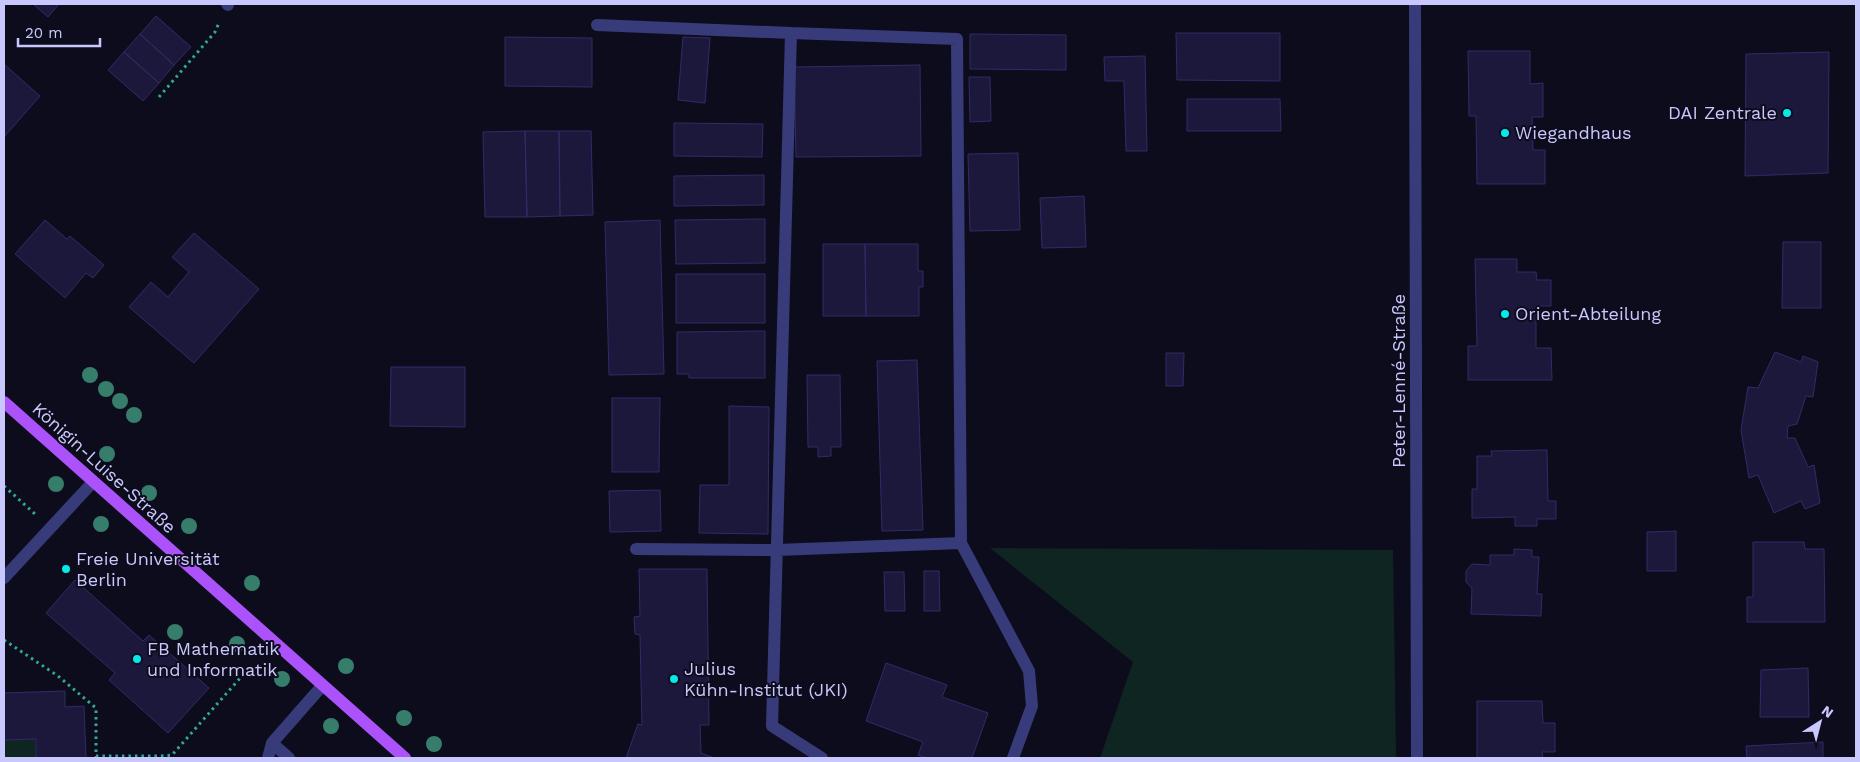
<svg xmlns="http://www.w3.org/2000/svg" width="1860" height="762" viewBox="0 0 1860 762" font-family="'Work Sans',sans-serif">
<rect width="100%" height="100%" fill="#0d0c1c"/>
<!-- green -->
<path fill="#0f2522" d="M990 548 1393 550 1396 758H1100L1133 662Z
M35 739 36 758H4V740Z"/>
<!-- building -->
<path fill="#1c183c" stroke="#312b67" d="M33 4H59L48 17Z
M156 16 191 47 174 65 140 34Z
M1176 33H1280V81L1177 80Z
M140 34 174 65 159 83 124 52Z
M970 34 1066 35V70L970 69Z
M505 37 592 38V87L505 86Z
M683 37 710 38 705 103 678 100Z
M1468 51H1530V84L1543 83V117H1532L1533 150H1545V184H1477L1476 116H1469Z
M124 52 159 83 143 101 108 70Z
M1829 52 1828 173 1745 176 1746 54Z
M1145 56 1147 151H1126L1124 81H1105L1104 57Z
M4 64 40 96 4 137Z
M920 65 921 156 796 157 794 67Z
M969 77H990L991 121 970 122Z
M1187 99H1280L1281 131H1187Z
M674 123 763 124 762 157 674 156Z
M525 131 527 217H485L483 132Z
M525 131H559L560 216 527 217Z
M559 131H591L593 215 560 216Z
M1018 153 1020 230 970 231 968 154Z
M764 175V205L674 206V176Z
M1084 196 1086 247 1042 248 1040 198Z
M765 219V263L676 264 675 220Z
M45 220 67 239 70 236 104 265 93 278 86 273 65 298 15 254Z
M660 220 664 374 609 375 605 222Z
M194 233 259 289 194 363 129 307 151 282 168 297 189 272 172 257Z
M1783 242H1821V308H1782Z
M823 244H865L866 316H823Z
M865 244H918V271H923V287H919V316H866Z
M1475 259H1517V272H1536L1537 280H1551V306H1536V348H1551L1552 380H1468V346H1477Z
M676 274H765V323H676Z
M765 331V378H689V374H677V332Z
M1775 352 1801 362 1803 356 1818 362 1813 397 1806 396 1797 424 1788 426 1787 438H1795L1808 467 1814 465 1820 503 1805 509 1801 501 1774 513 1758 475 1749 478 1741 430 1748 387 1758 388Z
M1166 353H1184L1183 386H1166Z
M917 360 923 530 882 531 877 361Z
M391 367H465V427L390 426Z
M807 375H840L841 447H831V456L818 457V447H808Z
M612 398H660L659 472H612Z
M729 406 769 407 768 534 699 533 700 485H729Z
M1547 450 1548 501H1556V519H1537V526H1515V517L1472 518V489H1477V456H1492L1491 451Z
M660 490 661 531 610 532 609 491Z
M1676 531V571H1647V532Z
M1753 542H1804L1805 549H1824L1825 622H1747V597H1753Z
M1514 549 1532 550V557H1539L1537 594H1542L1541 616 1471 614 1472 588 1466 582V571L1472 564 1490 565V555H1514Z
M639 569H707L709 725H700L701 753 714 758H626L638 724 642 725 640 635 635 634 634 617 640 616Z
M924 571H939L940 611H924Z
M884 572H904L905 611H885Z
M75 580 143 641 149 635 209 688 168 733 109 680 115 673 46 613Z
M886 663 947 685 942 697 988 713 972 758H927L918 755 923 742 866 721Z
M1808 668 1809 717H1760L1761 670Z
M65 691V707L84 706 86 758H36V739L4 740V693Z
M1477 701H1542L1543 723H1555V752H1542L1543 758H1477Z
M1823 742V758H1747L1746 746Z"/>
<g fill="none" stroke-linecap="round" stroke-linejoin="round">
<!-- path -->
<path stroke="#30aa97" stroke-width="3" stroke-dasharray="2.5 4" stroke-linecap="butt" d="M159 97 215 32 219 23
M4 486 35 514
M4 640 58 676 96 708V756H161
M161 756 172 755 249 668"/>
<!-- minor -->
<path stroke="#383b7a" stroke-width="12" d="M227 4 228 5
M1415 4 1417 758
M597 25 791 33 772 726 822 758
M961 543 1029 671 1032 706 1013 758
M636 549 777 550 961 543 957 39 791 33
M4 578 93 482
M268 758 272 743
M289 758 272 743 322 686"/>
<!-- major -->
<path stroke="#ac52fa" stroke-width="12" d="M4 402 405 758"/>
</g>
<!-- trees -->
<g fill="#367d6c">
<circle cx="90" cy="375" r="8"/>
<circle cx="106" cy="389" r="8"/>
<circle cx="120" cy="401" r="8"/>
<circle cx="134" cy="415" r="8"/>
<circle cx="107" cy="454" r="8"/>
<circle cx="56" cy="484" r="8"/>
<circle cx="149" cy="493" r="8"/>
<circle cx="101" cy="524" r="8"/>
<circle cx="189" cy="526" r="8"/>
<circle cx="252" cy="583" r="8"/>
<circle cx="175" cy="632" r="8"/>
<circle cx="237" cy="644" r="8"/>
<circle cx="346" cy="666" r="8"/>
<circle cx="282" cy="679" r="8"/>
<circle cx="404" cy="718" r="8"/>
<circle cx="331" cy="726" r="8"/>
<circle cx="434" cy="744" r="8"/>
</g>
<!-- markers -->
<g fill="#06e9eb" stroke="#0d0c1c" stroke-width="2">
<circle cx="1787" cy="113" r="5"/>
<circle cx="1505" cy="133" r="5"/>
<circle cx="1505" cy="314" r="5"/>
<circle cx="66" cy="569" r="5"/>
<circle cx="137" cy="659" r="5"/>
<circle cx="674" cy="679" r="5"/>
</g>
<g text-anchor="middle" stroke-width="4" stroke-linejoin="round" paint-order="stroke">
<!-- poi labels -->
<g font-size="18" fill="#c9c8fe" stroke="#0d0c1c" text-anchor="start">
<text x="1777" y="119" text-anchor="end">DAI Zentrale</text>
<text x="1515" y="139">Wiegandhaus</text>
<text x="1515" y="320">Orient-Abteilung</text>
<text x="76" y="565">Freie Universität<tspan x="76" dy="21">Berlin</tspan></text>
<text x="147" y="655">FB Mathematik<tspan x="147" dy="21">und Informatik</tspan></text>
<text x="684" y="675">Julius<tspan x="684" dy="21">Kühn-Institut (JKI)</tspan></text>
</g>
<!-- street labels -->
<g font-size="18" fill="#c9c8fe" stroke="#0d0c1c">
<text transform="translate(1399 381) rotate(-90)" y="6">Peter-Lenné-Straße</text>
<text transform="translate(104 468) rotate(42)" y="6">Königin-Luise-Straße</text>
</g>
</g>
<!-- border -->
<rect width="1860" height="762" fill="none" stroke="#c9c8fe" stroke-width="10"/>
<!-- north arrow -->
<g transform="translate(1820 722) rotate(36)" stroke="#0d0c1c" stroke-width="4" paint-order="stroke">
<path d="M0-4L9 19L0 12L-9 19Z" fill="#c9c8fe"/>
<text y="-8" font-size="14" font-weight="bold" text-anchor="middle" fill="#c9c8fe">N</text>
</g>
<!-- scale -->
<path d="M18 38v8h82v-8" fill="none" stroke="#c9c8fe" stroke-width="2.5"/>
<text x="25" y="38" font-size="15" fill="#c9c8fe" stroke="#0d0c1c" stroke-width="4" paint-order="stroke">20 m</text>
</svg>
